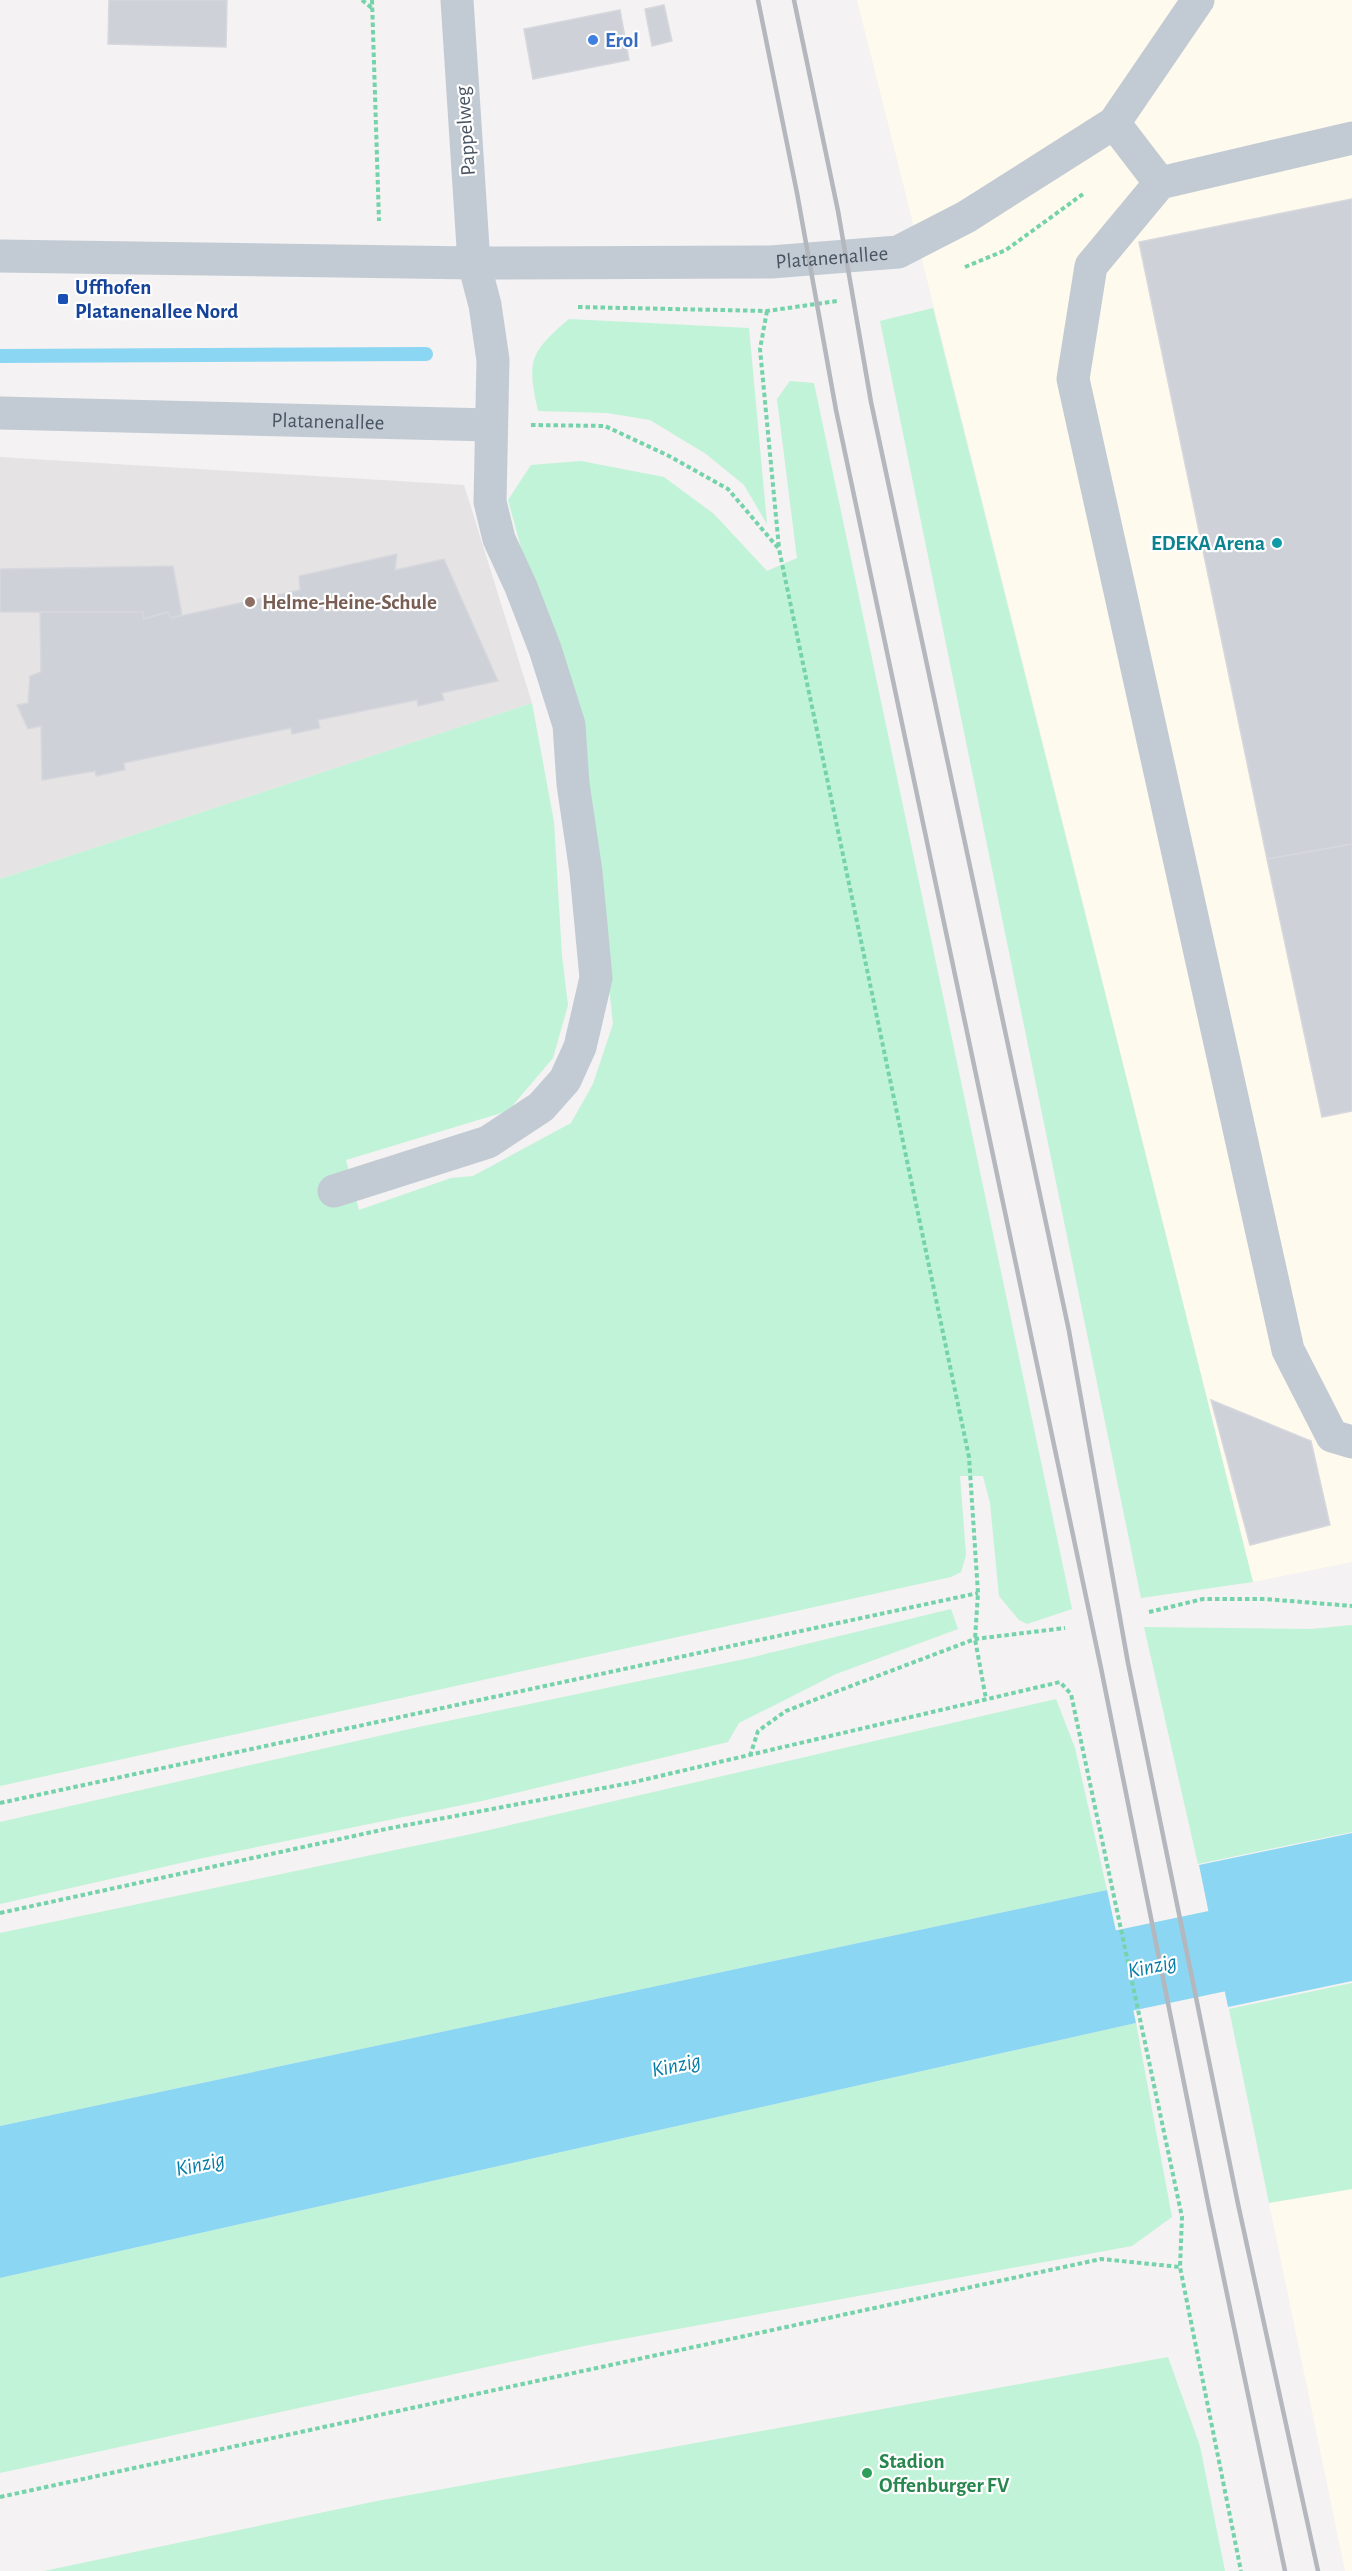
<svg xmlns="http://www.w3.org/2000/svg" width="1352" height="2571" viewBox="0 0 1352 2571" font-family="'Alegreya Sans',sans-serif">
<rect width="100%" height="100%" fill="#f4f2f2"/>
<!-- commercial -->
<path fill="#fefaed" d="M857 0H1352V1562L1253 1582Z
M1352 2189V2571H1345L1269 2203Z"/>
<!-- education -->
<path fill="#e5e3e4" d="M0 457 464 485 532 703 0 879Z"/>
<!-- green -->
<path fill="#c0f3d7" d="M933 308 1253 1582 1141 1598 880 321Z
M569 319 749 328 767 524 744 485 706 454 650 420 607 413 538 411C527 361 529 353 569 319Z
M790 381 814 383 1072 1609 1027 1624 1019 1620 999 1596 990 1503 983 1476H960L966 1555 961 1572 951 1577 0 1786V879L532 703 554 822 562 956 568 1005 553 1058 508 1111 346 1160 359 1210 451 1178 473 1176 571 1123 593 1084 613 1024 601 913 526 566 508 500 531 465 581 461 664 477 714 514 767 571 797 558 777 399Z
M951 1609 958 1629 836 1674 739 1723 728 1742 482 1801 203 1858 0 1904V1822L414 1728 745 1659Z
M1352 1625V1832L1198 1864 1144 1627 1311 1629Z
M1056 1699 1075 1748 1107 1890 0 2126V1933L476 1833Z
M1352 1983V2189L1269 2203 1229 2009Z
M1136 2023 1172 2217 1132 2246 584 2346 0 2473V2278Z
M1168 2357 1200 2446 1225 2571H44L377 2501Z"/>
<!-- water -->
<path fill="#8bd6f2" d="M1352 1833V1981L1228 2007 1199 1865Z
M1107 1890 1136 2023 0 2278V2126Z"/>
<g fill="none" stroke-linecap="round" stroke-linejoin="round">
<!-- stream -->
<path stroke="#8bd6f2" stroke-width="14" d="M0 356 426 354"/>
<!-- river -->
<path stroke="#8bd6f2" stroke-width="82" d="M1012 1994 1352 1923"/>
</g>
<!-- building -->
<path fill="#ced1d7" stroke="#d6d8de" stroke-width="1.5" d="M109 0H227L226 47 108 44Z
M664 5 672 41 652 46 645 9Z
M620 10 629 60 533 79 524 29Z
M1352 199V844L1267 859 1139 242Z
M397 554 395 570 444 559 498 681 442 693 444 700 418 706 417 700 318 720 320 728 292 734 291 728 124 763 125 770 96 776 95 771 42 780 41 726 28 729 17 705 28 703 30 676 41 672 40 612H143L144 619 167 612 171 618 300 590 299 576Z
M173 566 182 615 171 618 167 612 144 619 143 612H0V569Z
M1352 844V1111L1322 1117 1267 859Z
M1211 1400 1311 1441 1330 1525 1250 1545Z"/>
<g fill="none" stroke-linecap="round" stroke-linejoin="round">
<!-- path -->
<path stroke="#75d3ab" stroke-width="4" stroke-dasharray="4.5 3" stroke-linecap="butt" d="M362 0 373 9
M372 0 379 221
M965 267 1006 250 1083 194
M578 307 767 311 837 301
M767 311 760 349 779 548
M531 425 605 426 669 456 728 489 779 549 969 1457 978 1593 975 1639 986 1699
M1149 1612 1203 1599H1265L1352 1606
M750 1756 758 1731 786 1711 822 1697 975 1639 1065 1628
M0 1803 978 1593
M0 1913 386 1829 630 1783 1060 1682 1071 1694 1182 2217 1180 2267 1241 2571
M0 2497 1101 2259 1180 2267"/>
<!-- minor -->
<g stroke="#c2cbd4" stroke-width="33">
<path d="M1114 123 1160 183"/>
<path d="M1352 138 1160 183 1091 266 1073 379 1288 1350 1332 1436 1352 1442"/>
<path id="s1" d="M0 256 474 263 771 262 898 252 966 217 1114 123 1198 0"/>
<path id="s2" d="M0 413 491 425"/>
<path d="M334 1191 488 1142 541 1107 565 1080 580 1047 596 978 586 872 573 784 569 725 545 649 521 587 499 539 490 502 493 360 485 305 474 263 457 0"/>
</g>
<!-- rail -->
<path stroke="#b4b7bd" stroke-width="4.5" d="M758 0 797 193 836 410 1101 1668 1209 2208 1285 2571
M794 0 838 211 871 402 1069 1331 1128 1663 1238 2204 1318 2571"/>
</g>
<!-- markers -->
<circle fill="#3f7fe0" stroke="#fff" stroke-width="2" cx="593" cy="40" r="6"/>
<rect fill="#1a4fb4" stroke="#fff" stroke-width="2" x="57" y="293" width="12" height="12" rx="3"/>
<circle fill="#0f9aa8" stroke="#fff" stroke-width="2" cx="1277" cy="543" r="6"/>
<circle fill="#8d6e63" stroke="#fff" stroke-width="2" cx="250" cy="602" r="6"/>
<circle fill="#2e9e5b" stroke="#fff" stroke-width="2" cx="867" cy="2473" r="6"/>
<g text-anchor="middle" stroke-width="4.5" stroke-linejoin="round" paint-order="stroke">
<!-- shop labels -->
<g font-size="21" font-weight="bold" fill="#366cbe" stroke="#fff" text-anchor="start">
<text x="605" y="47">Erol</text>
</g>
<!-- street labels -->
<g font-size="21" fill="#485461" stroke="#fff">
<text transform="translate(465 131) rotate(-94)" y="7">Pappelweg</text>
<text dy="7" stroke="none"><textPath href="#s1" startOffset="832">Platanenallee</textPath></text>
<text dy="7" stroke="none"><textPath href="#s2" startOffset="328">Platanenallee</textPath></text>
</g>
<!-- transit labels -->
<g font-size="21" font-weight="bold" fill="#164399" stroke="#fff" text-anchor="start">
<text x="75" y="294">Uffhofen<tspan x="75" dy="24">Platanenallee Nord</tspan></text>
</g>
<!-- culture labels -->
<g font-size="21" font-weight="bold" fill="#0d838f" stroke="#fff" text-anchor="end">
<text x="1265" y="550">EDEKA Arena</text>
</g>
<!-- education labels -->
<g font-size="21" font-weight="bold" fill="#785e54" stroke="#fff" text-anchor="start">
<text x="262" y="609">Helme-Heine-Schule</text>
</g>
<!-- leisure labels -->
<g font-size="21" font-weight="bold" fill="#27864d" stroke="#fff" text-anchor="start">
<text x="879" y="2468">Stadion<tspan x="879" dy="24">Offenburger FV</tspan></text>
</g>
<!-- water labels -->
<g font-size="22" font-style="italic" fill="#057ca8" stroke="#fff">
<text transform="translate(1152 1965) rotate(-12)" y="8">Kinzig</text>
<text transform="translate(676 2064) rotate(-12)" y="8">Kinzig</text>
<text transform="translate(200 2163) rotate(-12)" y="8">Kinzig</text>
</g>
</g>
</svg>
